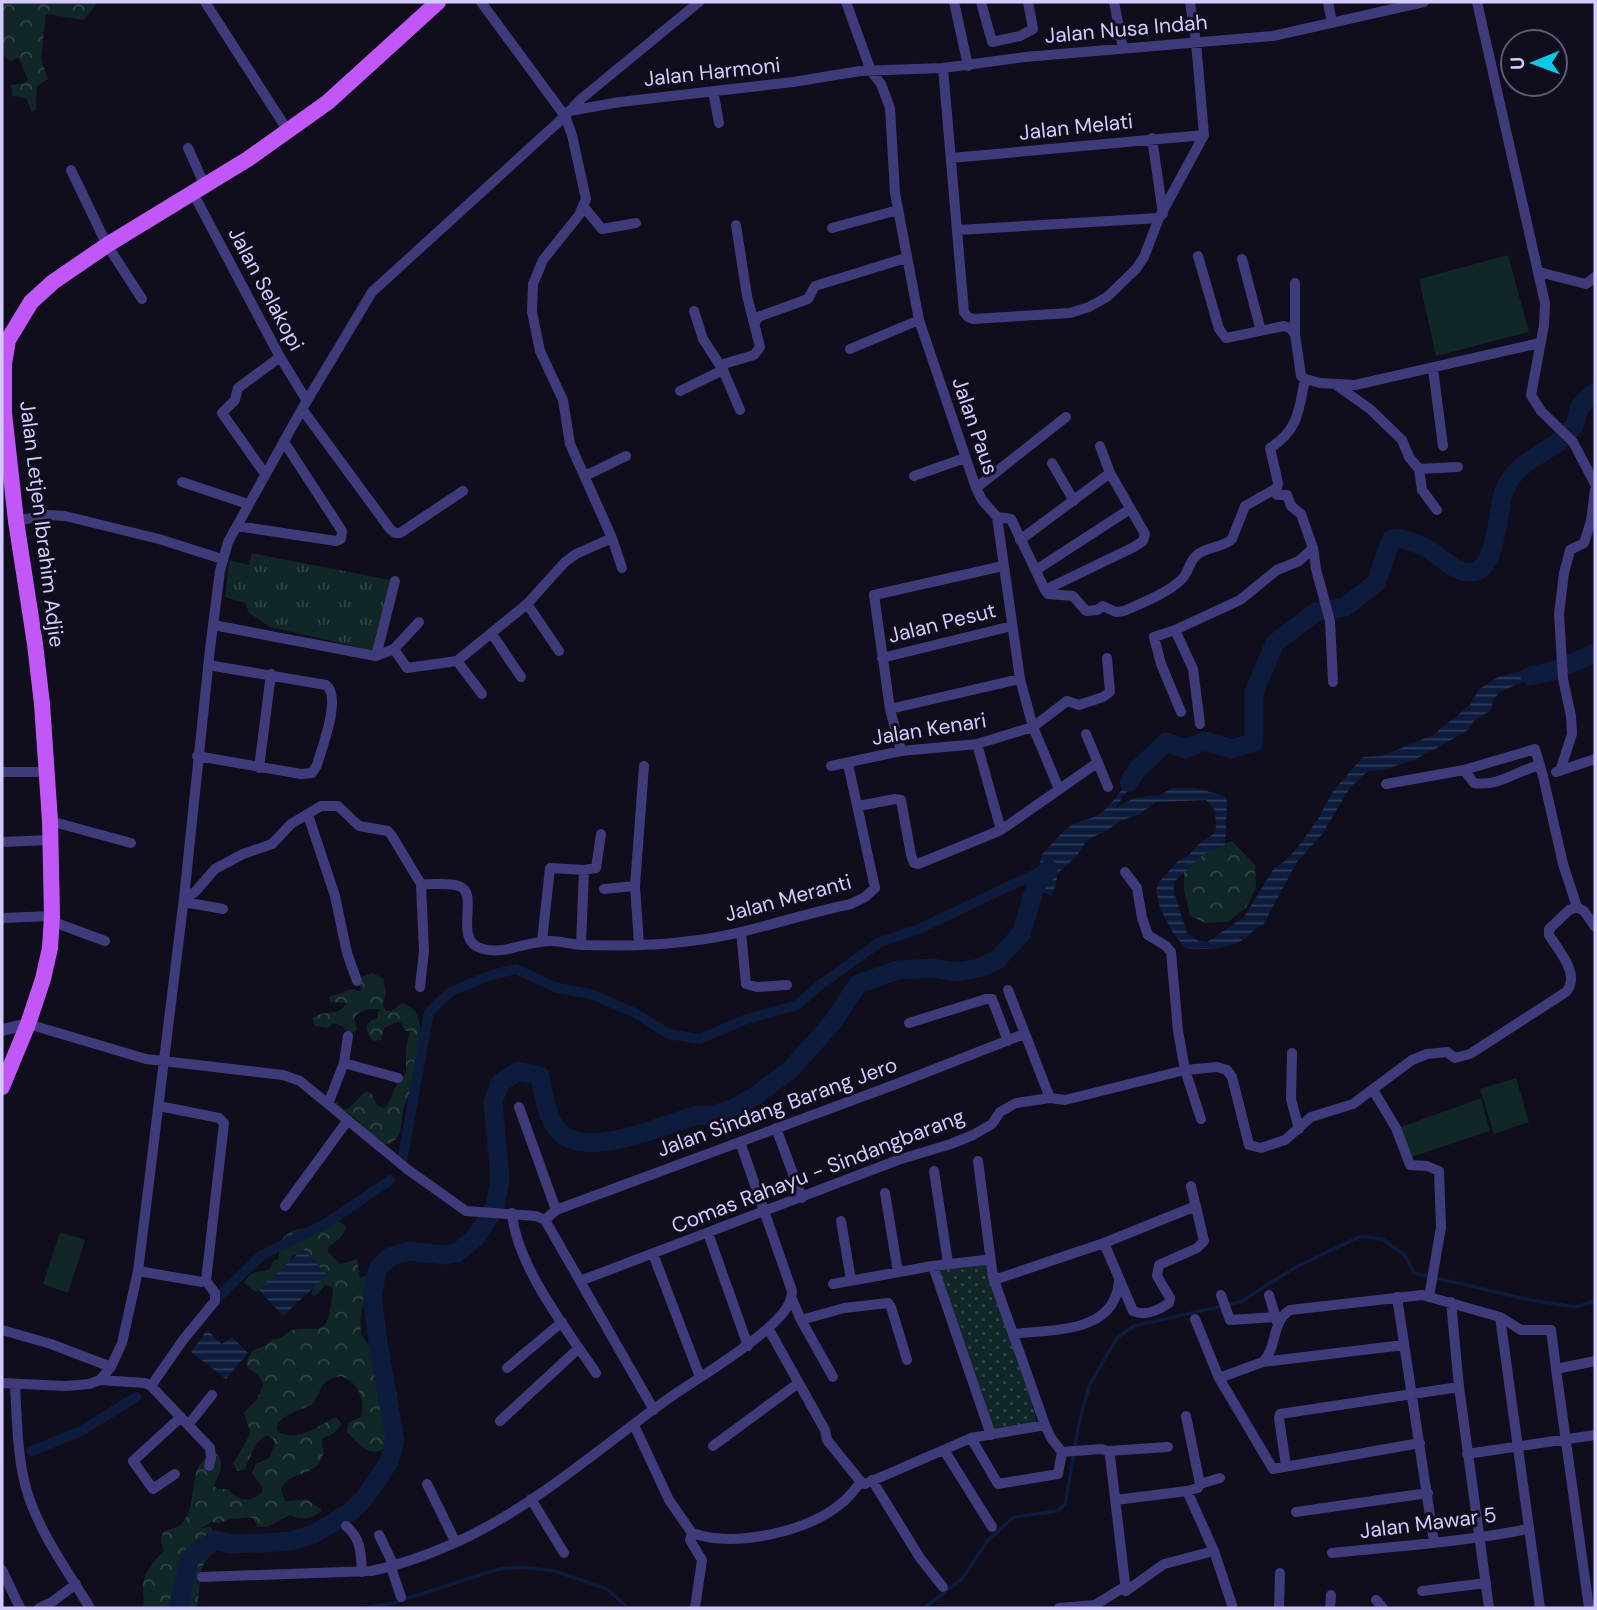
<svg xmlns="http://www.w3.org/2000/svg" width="1597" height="1610" viewBox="0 0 1597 1610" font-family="'DM Sans',sans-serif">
<defs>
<pattern id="grass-tufts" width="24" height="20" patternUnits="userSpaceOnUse" patternTransform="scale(1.75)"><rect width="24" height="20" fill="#102627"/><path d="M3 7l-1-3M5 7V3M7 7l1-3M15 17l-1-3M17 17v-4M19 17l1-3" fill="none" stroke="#324447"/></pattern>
<pattern id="forest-crowns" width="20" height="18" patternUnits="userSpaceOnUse" patternTransform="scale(1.75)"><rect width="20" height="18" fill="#102627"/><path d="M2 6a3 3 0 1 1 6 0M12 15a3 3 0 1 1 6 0" fill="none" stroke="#324447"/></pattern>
<pattern id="park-dots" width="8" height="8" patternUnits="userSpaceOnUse" patternTransform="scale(1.75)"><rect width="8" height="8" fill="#102627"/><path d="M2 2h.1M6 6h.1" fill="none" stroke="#324447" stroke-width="1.8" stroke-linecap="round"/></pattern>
<pattern id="water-rules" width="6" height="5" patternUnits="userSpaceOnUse" patternTransform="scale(1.75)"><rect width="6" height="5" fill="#0d1c3c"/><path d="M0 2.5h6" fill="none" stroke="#2f3c59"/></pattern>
</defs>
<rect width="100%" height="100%" fill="#100d1d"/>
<!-- grass -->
<path fill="url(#grass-tufts)" d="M252 553 390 580 375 646 372 650 270 627 249 613 245 603 225 597 229 560 249 565Z"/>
<!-- forest -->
<path fill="url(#forest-crowns)" d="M2 2H98L84 20 46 14 41 59 48 79 37 86 36 110 32 112 26 98 12 96 11 85 24 83 28 80 19 58 10 61 3 55Z
M1232 841 1255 865 1256 888 1246 908 1227 922 1205 923 1190 916 1184 889V871L1203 850Z
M372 973 383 978 386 991 383 1004 386 1011H391L402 1003C407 1005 412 1007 415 1011 422 1021 424 1059 421 1070 418 1083 410 1093 405 1104 400 1117 405 1137 390 1143 368 1150 365 1125 354 1117 349 1113 339 1112 333 1109L335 1103 337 1102 343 1109H348L366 1091 371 1093 377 1105 384 1108C395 1098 391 1087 406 1073V1049L410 1031H405L401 1023 397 1022 384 1028 381 1040 373 1041C364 1031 364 1022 377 1018L379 1009C369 1009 359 1009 354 1018L357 1030 351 1034 342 1026 334 1023 328 1028 315 1026 312 1018C324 1010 340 1016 347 1003L331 1002 329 997 352 989 361 991 358 978Z
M338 1221 346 1226C345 1236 336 1241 328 1248V1252L340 1264 357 1259 360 1278 368 1275 373 1283 372 1287C362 1302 359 1317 361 1335L377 1355 381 1378 397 1392 398 1409 383 1449C368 1458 358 1443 347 1432L348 1423 361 1417C366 1400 358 1382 341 1376 319 1380 323 1388 313 1404 300 1411 276 1415 277 1431 298 1443 317 1426 336 1417L342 1424 334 1433 322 1439C322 1445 324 1450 323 1455 318 1478 287 1470 281 1490L285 1501 307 1499 322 1510C313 1519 302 1521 290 1515L267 1527H258L253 1518C245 1516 239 1520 232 1518L219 1523 211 1522 201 1529 211 1526 217 1545 202 1567 197 1608H142C146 1600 142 1595 143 1586 144 1571 154 1561 164 1551L161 1542 163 1532C170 1529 178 1528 183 1522 200 1503 184 1462 216 1453 227 1464 218 1475 214 1486L218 1489H228C238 1501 250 1504 262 1492V1487L252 1473 256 1464 269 1458 275 1444 273 1439 266 1435C253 1444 251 1456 245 1469L238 1471 233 1464 249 1436 250 1431 244 1413 258 1398 263 1384C259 1371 250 1373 246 1364L252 1351 266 1345 273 1339C283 1340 284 1333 293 1330 313 1325 326 1338 330 1309 331 1301 334 1296 332 1287L325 1285 318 1294 314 1296 311 1294 320 1268C314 1258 303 1250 292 1256L285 1271 263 1291H254L244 1283C252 1267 260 1275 271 1268L272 1262 279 1258C279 1254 279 1251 279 1247 283 1229 304 1226 317 1231Z"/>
<!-- park -->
<path fill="url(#park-dots)" d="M984 1258 1013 1334 1037 1423 993 1432 935 1261Z"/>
<!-- pitch -->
<path fill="#102627" d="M1508 255 1529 332 1436 356 1419 279Z
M1516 1078 1529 1122 1494 1134 1480 1089Z
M1481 1098 1490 1131 1409 1158 1401 1127Z
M60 1232 85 1240 68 1293 43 1284Z"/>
<!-- water -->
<path fill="url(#water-rules)" d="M1555 667 1556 676 1530 679 1500 692 1493 700 1491 710 1474 721 1468 730 1437 748 1414 760 1383 770 1368 771 1360 778 1349 789 1323 833 1297 862 1263 925C1252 929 1254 932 1245 938 1229 950 1204 950 1185 948L1173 933 1160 908 1156 890 1159 882 1178 861 1189 855 1198 845 1216 832 1215 811 1206 800 1156 802 1140 814 1120 821 1108 830 1093 837 1085 843 1077 856 1058 873 1055 888 1051 896 1025 883 1026 875 1040 865 1041 856C1050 846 1064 828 1076 823 1085 819 1093 819 1101 813 1114 802 1124 787 1131 774 1134 767 1146 761 1151 756L1152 761 1141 772 1115 808 1134 798 1160 795 1172 788H1195L1225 796 1227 801 1225 845 1203 855 1174 882V892L1187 933 1198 941 1207 942 1244 917 1274 868 1285 861 1297 848 1318 819 1333 791 1363 757 1382 756 1433 735 1470 705 1479 689 1498 677 1529 669Z
M303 1249 327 1275 283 1316 259 1290Z
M207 1330 222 1344 232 1337 248 1353 226 1379 191 1352Z"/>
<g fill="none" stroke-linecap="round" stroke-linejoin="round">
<!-- stream -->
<path stroke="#0d1c3c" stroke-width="3.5" d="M364 1608 393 1603 499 1569 521 1567 555 1571 607 1589 628 1608
M924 1608 962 1579 988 1540 1014 1517 1057 1511 1065 1505 1079 1423 1089 1386 1117 1338 1134 1326 1240 1302 1298 1266 1361 1236 1382 1239 1405 1255 1414 1273 1530 1300 1576 1307 1595 1301"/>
<!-- canal -->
<path stroke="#0d1c3c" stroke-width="10" d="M402 1161 429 1012 450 992 488 976 516 969 557 988 591 994 635 1013 669 1034 700 1039 744 1020 797 1005 820 985 880 942 919 929 1035 874
M218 1297 262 1255 327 1223 390 1180
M32 1451 81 1431 136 1397"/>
<!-- river -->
<path stroke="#0d1c3c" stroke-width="19" d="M1530 676 1553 671 1595 653
M1129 782 1137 770 1166 742 1185 749 1204 741 1232 749 1254 742V692L1275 643 1316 612 1345 607 1376 583 1391 540 1396 538C1407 540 1417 543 1426 548 1440 555 1456 575 1473 572 1498 568 1497 509 1504 491 1519 455 1553 455 1573 427 1577 422 1577 413 1580 407 1584 401 1590 396 1595 392
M178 1608 189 1561 193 1555 216 1540 230 1544 266 1543 290 1541 312 1535 349 1513 364 1499 389 1462 395 1440 378 1342 372 1295 378 1268 390 1257 408 1251 444 1255 457 1253 476 1237 495 1207 500 1179 493 1102 500 1083 518 1071 540 1076C543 1094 546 1114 557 1129 583 1163 665 1124 697 1115L709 1116 732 1109 754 1097 791 1069 833 1022 858 984 898 970 933 968 957 972 979 968 997 960 1021 934 1036 885 1049 869"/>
<!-- minor -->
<path stroke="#3f3a7a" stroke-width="10" d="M205 2 288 131
M481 2 565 116 572 135 586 199 579 215 543 260 533 284 532 312 540 351 563 400 570 444 612 538 622 568
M846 2 871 71 881 84 890 108 895 193 919 320 976 488 982 500 997 517 1020 679 1033 727 1059 789
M954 2 968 66
M981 2 992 42 1020 36 1033 29 1028 2
M1114 2 1123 49
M1190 2 1196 42 1204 135
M1328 2 1332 23
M1477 2 1545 303 1544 325 1531 395 1541 411 1573 442 1595 484
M943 68 964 312 968 317 973 319 1070 313 1089 307 1107 297 1136 269 1144 257 1159 218 1204 135
M713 91 719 123
M569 111 620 102 793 82 860 71 943 68 1025 57 1273 36 1424 2
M1152 138 1163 214
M188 148 205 186
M951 158 1204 135
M71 170 107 245 142 299
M193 193 280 357 307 401
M583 206 602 229 636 223
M832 228 898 210
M958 230 1159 218
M1198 256 1219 329 1226 338 1284 326 1290 328 1295 334 1301 376 1305 379 1320 383 1355 385 1540 343
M1242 259 1261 331
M1539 272 1586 284 1595 277
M694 311 703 339 723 370 740 410
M755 323 758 317 808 299 815 286 906 258
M1295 334V283
M850 349 919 320
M720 365 754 355 760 347 747 296 736 225
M1433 369 1443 446
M1336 385 1370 409 1402 440 1409 457 1419 469 1422 490 1437 510
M680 391 723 370
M302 409 390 529 395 533H400L463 491
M1052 463 1074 501
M1419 469 1458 467
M265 474 222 413 235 400 238 388 280 357
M585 476 626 456
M914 476 965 458
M182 482 248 504
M976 488 1066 417
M1273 491 1277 495H1287L1291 506 1301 514 1313 548 1316 569 1330 621 1333 682
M997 517 1011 519 1045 590 1134 547 1143 541 1145 534 1110 473 1100 446
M16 521 47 515 65 516 159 539 222 559
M237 526 336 541 341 539 342 531 284 442
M1020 540 1110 473
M1036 570 1130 509
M1045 590 1048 594 1073 596 1086 611 1097 610 1103 606 1116 612 1124 611C1142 603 1168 593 1182 579 1189 572 1189 561 1197 555 1207 546 1223 548 1232 539L1245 506 1277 488 1278 483 1270 448C1299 430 1299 409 1305 379
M527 604 559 651
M213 625 376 656 394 649 419 622
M1175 630 1193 669 1200 724
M492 634 521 677
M394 649 407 668 457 661 527 604 565 562 576 554 612 538
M376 656 395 581
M882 658 1012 626
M457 661 482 694
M890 709 1020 679
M1181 712 1161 664 1154 637 1175 630 1240 600 1277 570 1299 561 1313 548
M1086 734 1108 787
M977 744 1001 830
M901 751 890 709 874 595 1003 566
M197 756 301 774 312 773 317 765C322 747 342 697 326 685L208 665
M831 766 901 751 977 744 1033 727 1067 701 1079 705 1103 697 1110 692 1107 658
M259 768 271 674
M1464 770 1474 783C1499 787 1518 770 1540 765
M1560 771 1572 734 1571 716 1563 679 1559 614 1564 573 1570 550 1584 543 1591 521 1595 490
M2 772H46
M1556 772 1595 759
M1386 784 1464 770 1535 749 1543 776 1563 864 1577 907 1584 911 1595 927
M858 806 895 799 901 800 911 855 914 863 918 864 1001 830 1097 763
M308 815 335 896 347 953 357 981
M50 821 131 843
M2 842 50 840
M1125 872 1137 888 1142 918 1148 935 1166 946 1171 952 1178 1031 1185 1070 1201 1119
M421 884C432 885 448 882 459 886 481 894 451 941 483 949 506 955 529 940 552 941 562 941 572 945 583 945 618 946 655 946 690 941 745 935 797 915 851 904L865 897 875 888 848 764
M604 889 635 886
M184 898 195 892 215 869 243 854 272 844 291 824 321 806H338L359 826 388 831 392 836 421 884 424 951 420 987
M184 902 223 909
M2 918 52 916
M51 921 105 941
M741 932 746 984 757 987 787 985
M542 941 550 868 584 870 596 868 601 834
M639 944 635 886 644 766
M581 945 584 870
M1008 990 1050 1098
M909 1023 986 999H992L1008 1041
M28 1024 146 1059 283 1075 300 1081 407 1169 466 1211 536 1216 545 1220
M1292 1053 1291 1099 1299 1129
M344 1063 398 1078
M1373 1090 1396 1128 1410 1165 1427 1166 1439 1171 1441 1227 1429 1297
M328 1104 344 1063 348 1036
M519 1107 556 1210
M776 1128 802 1198
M978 1161 991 1262
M934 1171 948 1263
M885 1193 898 1272
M285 1206 348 1120
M512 1213C516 1265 567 1330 596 1373
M545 1220 556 1210 899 1083 1024 1034
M545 1220 654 1410
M841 1221 851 1280
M708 1233 748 1346
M1104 1243 1133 1311C1146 1317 1159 1310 1169 1303L1170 1298 1157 1276 1159 1265 1197 1248 1204 1241 1191 1186
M653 1254 700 1377
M933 1266 991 1435
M138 1271 202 1282 206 1281
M580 1281 898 1160 951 1144 973 1135 992 1124 1000 1112 1016 1103 1050 1098 1065 1100 1185 1070 1217 1067 1227 1070 1232 1077 1249 1145 1261 1148 1285 1140 1311 1117 1353 1104 1412 1060 1427 1054 1447 1052 1455 1058 1470 1054 1566 992C1581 975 1559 951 1549 935V929L1569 910 1577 907
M833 1284 932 1266 985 1260 991 1262 993 1277 1000 1278 1104 1243 1196 1206
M1221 1295 1230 1320 1276 1317
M1269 1295 1277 1322
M1397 1297 1434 1542
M792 1299 801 1320 833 1377
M1451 1302 1459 1387 1489 1608
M1500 1317 1540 1608
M1195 1319 1219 1378 1273 1469 1420 1443
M801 1320 844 1308 888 1303 891 1307 907 1360
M768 1328 825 1430 827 1440 861 1482
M2 1330 51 1344 111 1367
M1013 1334C1053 1329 1116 1334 1119 1280
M1263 1362C1278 1346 1271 1322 1290 1310L1422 1295 1500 1317 1521 1330H1551L1556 1369 1595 1361
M507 1368 562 1322
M1556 1369 1589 1608
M1219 1378 1263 1362 1404 1345
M100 1380 145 1383 151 1386 210 1448 211 1458 209 1466
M2 1383 66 1386 89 1384 100 1380 111 1367 122 1343 138 1271 184 898 210 649 220 571 228 542 302 409 372 292 565 116 581 99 699 2
M15 1385C17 1419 17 1455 26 1488 38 1531 67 1570 90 1608
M151 1386 183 1340 215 1301V1293L206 1281 224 1123 219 1118 159 1106
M1186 1416 1200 1484 1198 1488 1187 1491
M500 1421 579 1348
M188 1425 212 1395
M634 1425 669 1500 692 1533C735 1548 808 1532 843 1502 849 1497 855 1489 861 1482L865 1484 971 1438 1045 1425
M971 1438 998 1484 1058 1474 1062 1452 1051 1438 1045 1425 993 1277
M713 1446 797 1384
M944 1450 992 1527
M1108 1451 1168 1447
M1062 1452 1101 1449 1108 1451 1110 1456 1126 1591
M1467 1454 1595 1435
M1286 1466 1279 1418 1280 1414 1459 1387
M175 1474 153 1489 133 1461 181 1417
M872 1480 920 1558 943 1587
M427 1484 455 1541
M1200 1484 1220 1478
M531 1499 564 1553
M1116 1500 1187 1491 1214 1551 1233 1608
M1296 1512 1428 1493
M346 1526C361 1538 361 1554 362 1572
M692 1533 690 1540 702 1560 695 1608
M379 1535 394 1566
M1332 1553C1398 1546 1464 1542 1528 1529
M391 1567 401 1597
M2 1570 20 1608
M202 1577 371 1571C406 1564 449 1547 481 1530 547 1495 605 1444 665 1401 699 1377 735 1357 766 1330 777 1320 792 1307 792 1291L740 1142
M1422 1591 1486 1583
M1376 1600 1383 1608
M39 1608 52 1602 76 1584
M1059 1608 1095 1605 1121 1589 1126 1591 1164 1564 1214 1551
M1279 1608 1280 1573
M1330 1608 1331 1595"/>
<!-- tertiary -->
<path stroke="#3f3a7a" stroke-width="12" d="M2 1030 28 1024"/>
<!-- primary -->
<path stroke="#c257f7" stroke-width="16" d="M2 1087 28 1024 43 979 50 948 52 916 50 821 42 704 35 644 16 521 4 413V364L8 340 31 302 53 282 107 245 248 159 328 102 438 2"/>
</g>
<g text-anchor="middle" stroke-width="6" stroke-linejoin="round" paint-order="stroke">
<!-- street labels -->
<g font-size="21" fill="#d3cbfd" stroke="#100d1d">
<text transform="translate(1126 29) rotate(-5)" y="7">Jalan Nusa Indah</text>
<text transform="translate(712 72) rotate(-6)" y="7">Jalan Harmoni</text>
<text transform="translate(1076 127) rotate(-6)" y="7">Jalan Melati</text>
<text transform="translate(266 289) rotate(62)" y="7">Jalan Selakopi</text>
<text transform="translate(975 426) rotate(71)" y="7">Jalan Paus</text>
<text transform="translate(42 524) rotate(83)" y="7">Jalan Letjen Ibrahim Adjie</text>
<text transform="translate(942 623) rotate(-14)" y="7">Jalan Pesut</text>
<text transform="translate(929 729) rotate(-9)" y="7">Jalan Kenari</text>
<text transform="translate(788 898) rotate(-15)" y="7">Jalan Meranti</text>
<text transform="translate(777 1107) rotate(-20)" y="7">Jalan Sindang Barang Jero</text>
<text transform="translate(818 1171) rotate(-21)" y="7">Comas Rahayu - Sindangbarang</text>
<text transform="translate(1428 1523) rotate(-7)" y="7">Jalan Mawar 5</text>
</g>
</g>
<!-- border -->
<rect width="1597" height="1610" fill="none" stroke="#d3cbfd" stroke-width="7"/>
<!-- north arrow -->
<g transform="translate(1534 63) rotate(269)"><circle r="33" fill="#100d1d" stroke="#5e5977" stroke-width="2"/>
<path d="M0-5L12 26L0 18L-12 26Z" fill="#0bc9e9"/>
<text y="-10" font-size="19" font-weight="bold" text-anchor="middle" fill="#d3cbfd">U</text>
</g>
</svg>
